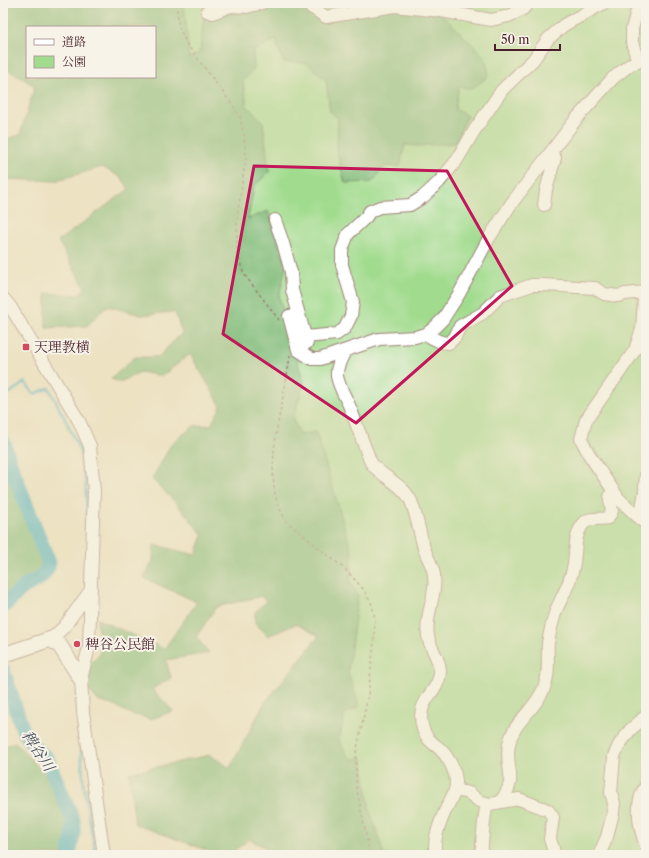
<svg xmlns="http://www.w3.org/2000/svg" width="649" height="858" viewBox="0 0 649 858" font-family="'Libre Caslon Text','Noto Serif JP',serif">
<rect width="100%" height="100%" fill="#f7f3e8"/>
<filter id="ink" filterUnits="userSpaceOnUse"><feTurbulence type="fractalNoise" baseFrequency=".025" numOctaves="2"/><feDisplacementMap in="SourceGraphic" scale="8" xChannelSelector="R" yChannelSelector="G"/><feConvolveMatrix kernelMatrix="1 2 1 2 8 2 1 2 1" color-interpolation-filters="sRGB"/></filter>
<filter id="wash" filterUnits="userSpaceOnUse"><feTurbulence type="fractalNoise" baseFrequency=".012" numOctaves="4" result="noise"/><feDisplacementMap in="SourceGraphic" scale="16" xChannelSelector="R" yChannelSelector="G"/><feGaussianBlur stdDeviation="0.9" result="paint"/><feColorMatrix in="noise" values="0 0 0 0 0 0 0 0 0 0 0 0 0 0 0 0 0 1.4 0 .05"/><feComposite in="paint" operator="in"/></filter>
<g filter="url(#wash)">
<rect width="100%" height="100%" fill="#ede2c2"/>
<!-- green -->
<path fill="#a1dc8e" stroke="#767e5c" d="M166 3H646V855H352L330 766 340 671 290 429 242 227 181 70Z"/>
<!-- forest -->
<path fill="#80bc79" stroke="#656e52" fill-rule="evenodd" d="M3 3H184L189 58 200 52 204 14 222 15 271 4H300L320 22 381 7 437 10 485 57 489 76 471 89 459 86 455 109 467 116 455 143 419 146 405 145 400 166 384 167 372 182 345 183 337 151 338 119 330 111 326 80 307 63 283 62 276 40 253 51 254 69 243 81 247 106 263 122 269 172 254 186 248 219 268 211 286 266 279 297 304 384 293 419 300 435 316 432 352 552 350 582 358 595 348 671 359 707 345 713 339 741 350 759 362 758 370 811 384 855H280L249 839 229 855H220L135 824 129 773 210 755 230 768 264 704 319 636 296 624 268 636 255 623V612L267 601 261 596 216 607 196 637 209 653 166 660 171 678 152 689 173 711 151 719 132 714 112 705 98 701 87 688V666L100 653 97 619 164 649 197 602 144 578 153 561 154 545 196 555 203 535 177 504 152 479 172 443 194 426 211 425 221 406 190 354 162 376 140 372 120 382 111 379 135 357H158L182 333 175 312 141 315 107 306 87 326 46 328V293L79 295 85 288 58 241 129 189 122 178 102 167 55 181 3 179V140L20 135 35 86 3 67ZM27 27H155V77H27Z
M3 461 30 523 47 558 32 581 3 599Z
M15 742 51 781 65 809 69 822 66 855H3V747Z"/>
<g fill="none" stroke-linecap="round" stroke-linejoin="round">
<!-- stream -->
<path stroke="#47b0c6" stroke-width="2.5" d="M3 398 25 382 34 394 49 388C60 410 73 432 81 455 87 475 86 502 87 523
M79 727 84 788 96 855"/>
<!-- river -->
<path stroke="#47b0c6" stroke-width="15" d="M3 441 10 463 49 563C46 580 30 581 19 591 14 596 9 602 3 607
M3 670 23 730 33 746 47 759 73 820V835L69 855"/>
</g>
</g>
<g filter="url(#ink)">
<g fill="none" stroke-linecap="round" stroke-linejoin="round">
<defs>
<path id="minor" d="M303 3 308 5 326 17 395 6 441 11 491 20 509 16 523 9 528 3
M207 11 213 13 231 6 247 7 262 3
M638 62 632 42V29L639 3
M544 205 546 190 555 158 550 153
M275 220 283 243 291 272 292 290 307 343
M3 298 10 306 79 421 90 446 94 491 89 647 81 679 83 712 104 855
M289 316 298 350 312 359H320L379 339 415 337 426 334 434 328 443 319 459 294 489 238 511 204 577 118 613 78 631 64 646 59
M426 334C433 339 440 343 449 343L455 337 460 326 483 313 500 296 532 285H543L595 288 604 294 618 296 625 294 646 292 644 298 642 329 635 350 586 420 581 439 590 456 619 499 646 524
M305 337 337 334 345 328 351 316 353 302 342 265V250L348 234 366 217 370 211 380 207 410 205 423 197 439 182 457 160 474 131 502 90 533 60 548 39 564 25 604 3
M345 351C341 359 336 367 337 376 339 388 347 399 351 410 356 423 361 437 366 450 368 454 369 460 372 464 383 478 403 484 411 501 416 513 420 534 424 548 426 555 431 563 433 570 439 592 424 615 428 636 430 649 441 660 440 673 439 693 414 700 423 729 426 739 433 743 440 749 450 759 459 776 455 790 454 794 451 799 449 803 443 815 430 843 437 855
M645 487 646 474
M640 519 646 485
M51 639 64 627 90 591
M646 786C634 802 639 828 646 846
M456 790 469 793 479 801 490 804 519 799 548 810 553 817 550 839 555 855
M500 802C520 777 504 770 509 744 513 722 536 709 544 688 550 673 547 659 548 643 550 632 553 618 557 608 564 593 572 579 574 563 576 549 574 533 585 522 590 517 600 520 608 518L612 511C611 504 607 496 614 491
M481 855C483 838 483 820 487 803
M599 855 607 837 613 813 614 803 611 793 614 756 619 745 630 730 646 716"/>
<path id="major" d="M3 655 51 639 60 646 81 679"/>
</defs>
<!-- minor casing -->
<use href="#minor" stroke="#9c8076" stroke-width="14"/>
<!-- major casing -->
<use href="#major" stroke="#9c8076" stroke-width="17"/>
<!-- path -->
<path stroke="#9c8076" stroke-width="1.5" stroke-dasharray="3 3" stroke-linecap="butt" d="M176 3 179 27 186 43 234 107 240 117 244 136 246 156 237 218V254L244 274 279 320
M290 355C285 399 266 455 276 498 278 506 282 513 286 521L346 570 364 590 372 605 375 619 374 642 368 696 356 753V785L370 855"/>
<!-- minor -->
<use href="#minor" stroke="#fff" stroke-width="12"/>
<!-- major -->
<use href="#major" stroke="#fff" stroke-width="15"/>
</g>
</g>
<!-- marked area -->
<path d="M0 0H649V858H0ZM254 166 447 171 512 286 356 423 223 334Z" fill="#ede2c2" fill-opacity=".55" fill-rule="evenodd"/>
<path fill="none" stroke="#c2185b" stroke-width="3" stroke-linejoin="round" d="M254 166 447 171 512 286 356 423 223 334Z"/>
<!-- markers -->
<g fill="#d1495b" stroke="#f7f3e8" stroke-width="1.5">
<rect x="22" y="343" width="8" height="8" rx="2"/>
<circle cx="77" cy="644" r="4"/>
</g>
<g text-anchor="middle" stroke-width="4" stroke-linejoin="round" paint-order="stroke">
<!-- poi labels -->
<g font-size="14" fill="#4a1f2b" stroke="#f7f3e8" text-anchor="start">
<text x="34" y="352">天理教横</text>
<text x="85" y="649">稗谷公民館</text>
</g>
<!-- water labels -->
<g font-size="15" font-style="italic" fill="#495261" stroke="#f7f3e8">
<text transform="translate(38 751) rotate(57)" y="5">稗谷川</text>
</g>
</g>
<!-- margin -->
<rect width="649" height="858" fill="none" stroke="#f7f3e8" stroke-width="16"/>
<!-- legend -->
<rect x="26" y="26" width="130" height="52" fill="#f7f3e8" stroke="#b29e9c"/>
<rect x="34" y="39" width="20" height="6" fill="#ffffff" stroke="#b29e9c"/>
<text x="62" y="46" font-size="12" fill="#4a1f2b">道路</text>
<rect x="34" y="56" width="20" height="12" fill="#a1dc8e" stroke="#b29e9c"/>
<text x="62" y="66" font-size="12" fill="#4a1f2b">公園</text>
<!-- scale -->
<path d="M495 44v6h65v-6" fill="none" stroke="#4a1f2b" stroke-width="2"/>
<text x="501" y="44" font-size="12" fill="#4a1f2b" stroke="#f7f3e8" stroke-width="3" paint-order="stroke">50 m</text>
</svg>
